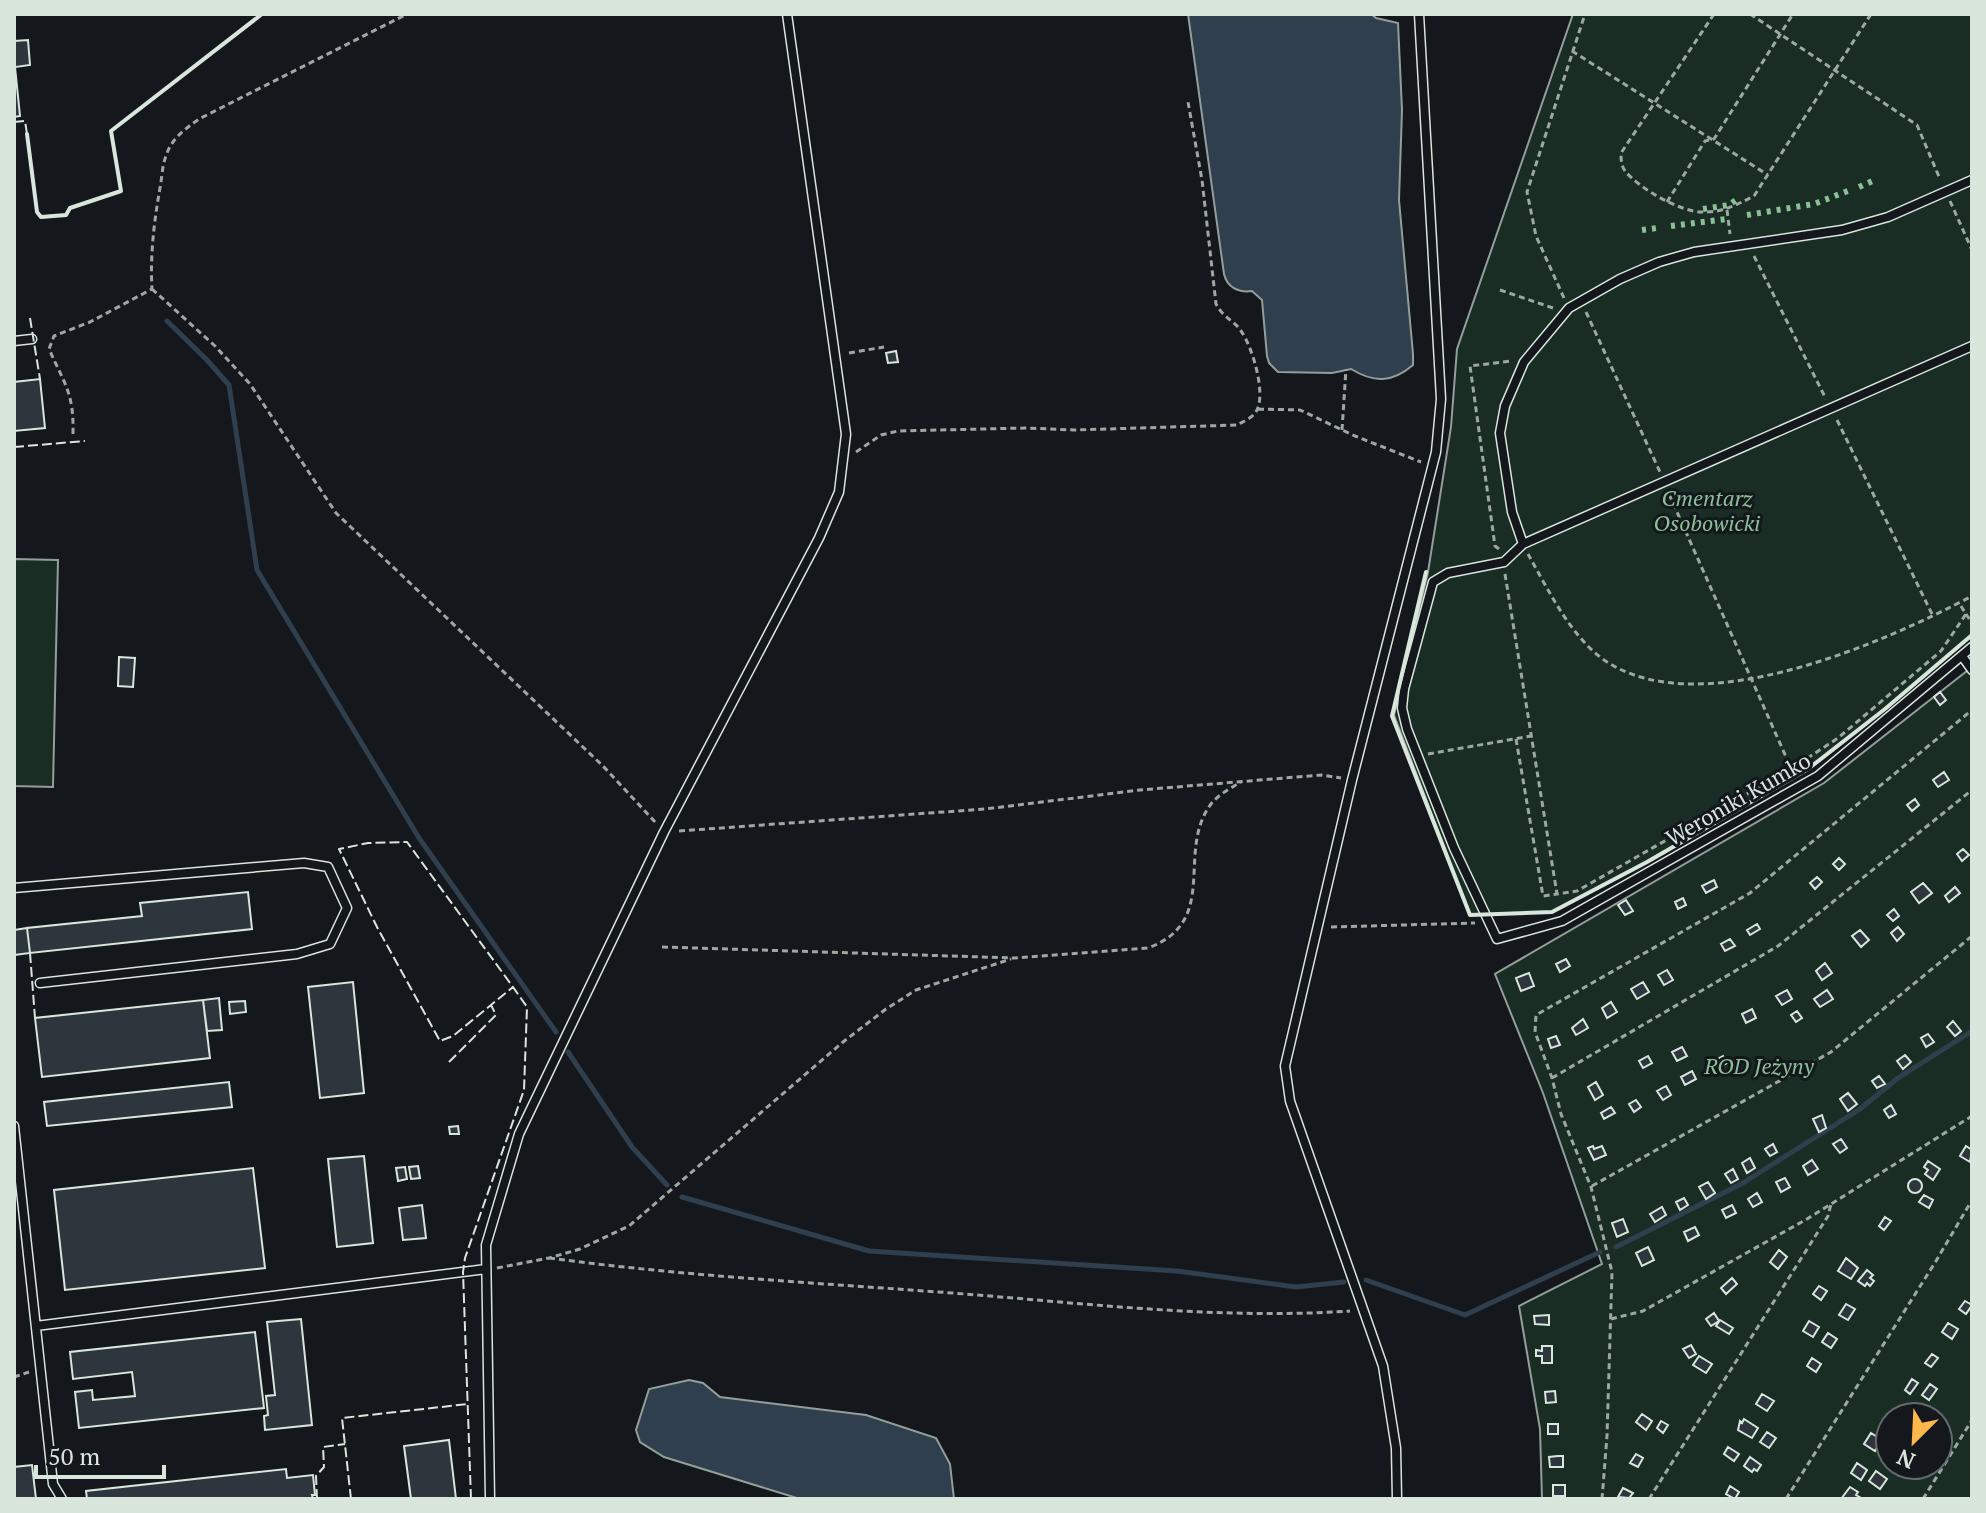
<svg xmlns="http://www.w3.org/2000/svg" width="1986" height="1513" viewBox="0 0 1986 1513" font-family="'PT Serif',serif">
<rect width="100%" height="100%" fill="#14181c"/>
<!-- green -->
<path fill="#1a2d24" stroke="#939e99" stroke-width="2" fill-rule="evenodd" d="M1573 14H1972V635L1885 709 1808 769 1647 862 1552 912 1470 915 1394 715 1428 572 1451 427 1457 349Z
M14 559 58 560 53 787 14 786Z
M1972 667V1499H1542L1540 1429 1519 1306 1602 1264 1543 1093 1495 974 1824 783ZM1890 1417H1938V1465H1890Z"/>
<!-- water -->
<path fill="#2f3f4d" stroke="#939e99" stroke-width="2" d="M1188 14H1371L1376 18 1398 23 1402 110 1399 200 1413 354V365C1392 383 1374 383 1351 369L1332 373 1278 372 1269 363 1267 356 1262 300 1252 291C1238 293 1227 287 1224 274Z
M689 1380 703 1383 720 1397 866 1415 936 1438 950 1464 954 1499H800L664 1457 640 1442 636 1430 649 1389Z"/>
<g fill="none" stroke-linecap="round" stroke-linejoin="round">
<!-- stream -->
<path stroke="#2f3f4d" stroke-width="5" d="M167 321 207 360 229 385 257 570 419 838 556 1032
M568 1052 632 1147 667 1185
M682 1197 869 1251 1177 1271 1296 1287 1344 1282
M1616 1247 1743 1183 1860 1109 1898 1078 1972 1031
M1366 1280 1465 1315 1600 1252"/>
</g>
<!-- building -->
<path fill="#2c363c" stroke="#d8e6dc" stroke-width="2" d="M28 40 30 65 15 67 20 116 14 117V41Z
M896 351 898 362 888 363 886 353Z
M40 379 45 428 14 431V382Z
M119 657 135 658 133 687 118 686Z
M1940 692 1946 700 1940 705 1934 697Z
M1944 772 1949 780 1938 787 1933 780Z
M1915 799 1919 805 1912 811 1907 805Z
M1963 849 1969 855 1962 861 1957 854Z
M1839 858 1845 864 1839 870 1833 864Z
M1817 877 1822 882 1815 889 1810 883Z
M1714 880 1717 887 1706 893 1702 886Z
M1923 883 1932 893 1919 903 1911 892Z
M1955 887 1960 893 1949 902 1945 896Z
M248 892 252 929 30 953 27 928 142 916 140 903Z
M1683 898 1686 905 1678 909 1675 902Z
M1626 900 1633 911 1625 915 1618 905Z
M1894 909 1899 916 1893 921 1887 915Z
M1757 924 1760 929 1750 935 1747 930Z
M1898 927 1904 934 1897 941 1891 933Z
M27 928 30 953 14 955V930Z
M1860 930 1869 940 1861 947 1852 936Z
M1730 939 1735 946 1725 951 1721 944Z
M1566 959 1570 966 1560 972 1556 964Z
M1825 963 1832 973 1822 980 1816 971Z
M1667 970 1673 980 1664 985 1658 975Z
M1529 973 1534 986 1521 991 1516 978Z
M353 982 364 1093 320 1098 308 987Z
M1643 982 1649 992 1637 999 1631 989Z
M1787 990 1792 999 1782 1005 1776 996Z
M1827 990 1833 999 1820 1007 1814 999Z
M219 998 222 1030 207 1031 203 1000Z
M203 1000 210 1058 42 1077 35 1018Z
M245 1001 246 1012 230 1014 229 1002Z
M1611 1002 1617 1012 1607 1018 1602 1008Z
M1752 1009 1756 1018 1746 1023 1742 1014Z
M1797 1011 1802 1018 1796 1022 1791 1015Z
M1583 1019 1588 1028 1576 1035 1572 1028Z
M1953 1021 1961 1031 1955 1036 1947 1027Z
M1928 1034 1934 1042 1926 1047 1921 1038Z
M1556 1036 1560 1045 1551 1048 1548 1039Z
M1682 1047 1687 1056 1677 1061 1672 1052Z
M1905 1055 1911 1062 1903 1069 1897 1061Z
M1648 1056 1652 1063 1643 1068 1639 1061Z
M1723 1056 1727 1063 1717 1069 1712 1062Z
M1692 1071 1696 1079 1685 1085 1681 1077Z
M1879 1076 1885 1084 1877 1088 1872 1081Z
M229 1082 232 1107 47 1126 44 1102Z
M1596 1082 1603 1095 1595 1100 1588 1087Z
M1666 1086 1671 1095 1663 1100 1657 1091Z
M1848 1093 1857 1104 1848 1111 1840 1099Z
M1636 1100 1641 1107 1634 1112 1629 1104Z
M1891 1105 1896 1114 1889 1118 1884 1110Z
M1611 1107 1615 1113 1604 1119 1601 1113Z
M1822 1115 1826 1128 1819 1132 1813 1119Z
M458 1126 459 1134H450L449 1127Z
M1841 1139 1847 1148 1840 1153 1833 1144Z
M1773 1144 1777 1152 1770 1156 1765 1149Z
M1593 1146 1594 1149 1602 1146 1606 1155 1594 1160 1588 1148Z
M1966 1146 1972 1150 1970 1162 1960 1156Z
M364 1156 373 1243 337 1247 328 1159Z
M1750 1158 1755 1168 1747 1173 1742 1163Z
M1812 1160 1818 1169 1808 1175 1803 1166Z
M1928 1161 1940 1169 1933 1180 1925 1174 1928 1170 1924 1167Z
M418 1166 420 1178 411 1179 409 1167Z
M405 1167 407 1179 398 1181 396 1168Z
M253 1168 265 1268 65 1290 54 1190Z
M1733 1169 1738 1179 1731 1183 1725 1174Z
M1785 1178 1790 1187 1781 1192 1776 1182Z
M1908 1186a7 7 0 1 1 14 0a7 7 0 1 1-14 0Z
M1708 1182 1715 1193 1706 1199 1699 1187Z
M1757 1193 1762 1202 1753 1207 1748 1199Z
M1924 1195 1933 1200 1929 1208 1919 1202Z
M1684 1198 1688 1205 1680 1210 1676 1202Z
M422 1205 426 1238 403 1240 399 1208Z
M1732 1205 1736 1213 1726 1218 1722 1210Z
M1662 1207 1666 1215 1655 1222 1650 1214Z
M1885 1217 1891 1221 1884 1230 1879 1226Z
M1623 1219 1628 1232 1617 1237 1612 1223Z
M1695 1227 1699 1235 1688 1241 1684 1232Z
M1648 1247 1654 1260 1642 1266 1636 1253Z
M1779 1250 1787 1257 1778 1269 1770 1262Z
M1846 1258 1858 1268 1851 1279 1838 1271Z
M1867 1270 1873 1275 1870 1278 1874 1281 1870 1286 1867 1283 1865 1286 1858 1281Z
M1732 1278 1737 1284 1726 1294 1721 1288Z
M1819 1286 1827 1291 1821 1300 1813 1294Z
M1965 1301 1972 1305 1966 1314 1959 1309Z
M1846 1304 1855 1309 1848 1320 1839 1315Z
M1714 1313 1719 1321 1711 1326 1706 1319Z
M1549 1315V1325L1535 1324 1534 1316Z
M301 1319 312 1425 265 1430 264 1416 268 1415 266 1396 275 1395 267 1322Z
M1720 1320 1733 1328 1729 1334 1716 1326Z
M1809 1321 1819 1327 1813 1337 1803 1331Z
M1948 1323 1958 1329 1952 1339 1942 1332Z
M255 1332 264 1408 79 1428 75 1392 92 1390 93 1400 135 1396 132 1372 73 1379 70 1352Z
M1828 1333 1837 1339 1831 1348 1822 1342Z
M1691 1345 1696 1354 1689 1358 1683 1349Z
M1542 1346H1552V1363H1542V1356H1536V1350L1542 1351Z
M1932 1354 1938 1358 1931 1367 1925 1363Z
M1699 1356 1712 1364 1706 1373 1693 1365Z
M1812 1358 1821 1364 1816 1372 1807 1366Z
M1912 1379 1918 1383 1910 1394 1905 1390Z
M1930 1384 1937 1389 1929 1400 1922 1395Z
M1555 1391 1556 1402 1546 1403 1545 1392Z
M1762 1394 1774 1401 1767 1411 1756 1404Z
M1642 1414 1652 1421 1646 1430 1636 1422Z
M1744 1419 1758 1428 1752 1438 1738 1430 1740 1421 1742 1423Z
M1661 1421 1668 1425 1663 1433 1657 1428Z
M1548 1424H1558V1434H1548Z
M1767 1432 1776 1438 1769 1448 1760 1442Z
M1871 1433 1882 1440 1875 1451 1864 1444Z
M449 1440 456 1499H411L404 1446Z
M1728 1447 1739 1454 1734 1461 1724 1454Z
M1636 1454 1643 1458 1638 1467 1630 1463Z
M1558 1456H1563V1467H1550L1549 1457Z
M1750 1457 1761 1465 1757 1471 1754 1469 1752 1472 1744 1466Z
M1857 1463 1867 1470 1861 1480 1851 1473Z
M32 1465 36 1499H14V1467Z
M286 1469 287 1478 313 1475 315 1495H312L313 1499H87L86 1491Z
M1876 1471 1887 1479 1880 1489 1869 1481Z
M1553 1485H1565V1496H1553Z
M1730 1486 1739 1492 1735 1499 1726 1494Z
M1850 1487 1858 1492 1856 1495 1863 1499H1841Z
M1623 1488 1633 1493 1629 1498 1618 1497Z"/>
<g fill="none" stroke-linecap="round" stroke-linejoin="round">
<defs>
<path id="lane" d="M14 341 32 339
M1972 346 1523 544 1504 562 1448 573 1433 582 1404 689 1402 708 1407 729 1454 848 1497 939 1562 921 1818 776 1972 647
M1523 544 1512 512 1500 433 1505 406 1524 362 1569 308 1620 279 1659 262 1694 252 1842 230 1888 217 1972 180
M1962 656 1972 670
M14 888 304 863 328 867 347 908 330 944 297 954 40 983
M14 1126 53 1484 62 1499
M36 1326 486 1269
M490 1499 486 1245 519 1134 664 832 819 538 839 492 846 434 787 14
M1397 1499 1396 1448 1383 1366 1290 1101 1285 1066 1352 780 1436 452 1441 399 1419 14"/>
</defs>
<!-- lane casing -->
<use href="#lane" stroke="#d8e6dc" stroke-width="11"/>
<!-- path -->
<path stroke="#9da8a2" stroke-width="3" stroke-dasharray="6 4" stroke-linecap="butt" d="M1714 14 1621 153C1621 159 1621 165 1625 171 1639 188 1678 211 1701 212 1722 213 1736 205 1754 196L1871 14
M1750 14 1917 125 1940 179
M1572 51 1768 175
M1950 201 1972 250
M1667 202 1705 141 1714 139 1793 14
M1727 210 1730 234
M1754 256 1826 399
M152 289 215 346 250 384 336 513 603 766 656 823
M1500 290 1553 308
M1564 298 1536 236 1527 192 1585 14
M1586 312 1660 472
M849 353 884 347
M1258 409 1300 410 1355 436 1421 462
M1837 420 1932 614
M1342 430 1346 369
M73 434C74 393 65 385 49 349L54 336 90 322 152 289C150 255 154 222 160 188 162 178 162 166 166 156 171 139 185 129 199 119L407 14
M856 452 881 435 898 431 1026 428 1074 430 1237 425C1244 421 1253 418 1257 410 1266 392 1252 346 1241 331 1233 319 1225 320 1216 304L1202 180 1188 102
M1669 494 1791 768
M1499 549 1495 546 1470 366 1511 361
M1528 554C1549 591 1571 638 1607 662 1702 723 1883 643 1972 596
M1505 574 1557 894 1577 891 1791 769 1838 738 1941 651 1966 614 1959 603
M1966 614 1972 623
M1516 739 1543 896 1557 894
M1428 754 1531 736
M679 831 985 809 1140 790 1321 775 1341 778
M1331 927 1475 923
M662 947 1015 958 1148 948C1221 921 1175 852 1211 804 1219 794 1231 788 1241 782
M1552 1078 1778 946 1972 790
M1592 1186 1831 1052 1972 936
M549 1258C683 1276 818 1283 952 1293 1084 1303 1218 1320 1350 1311
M497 1268 549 1258 580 1249 629 1226 843 1042 886 1009 916 990 1011 959
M1611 1319 1643 1311 1807 1219 1972 1116
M14 1377 29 1372
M1602 1499 1607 1436 1612 1272 1591 1187 1561 1114 1552 1078 1535 1032 1536 1015 1750 893 1972 710
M1649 1499 1828 1216 1831 1204
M1786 1499 1936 1261 1972 1200
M1923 1499 1972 1420"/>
<!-- lane -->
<use href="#lane" stroke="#14181c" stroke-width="8"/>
<!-- hedge -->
<path stroke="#8ac095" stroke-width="6" stroke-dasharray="4 6" stroke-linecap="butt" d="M1859 187 1877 179
M1703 209 1729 205 1736 200
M1747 215 1814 204 1853 189
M1671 226 1726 219
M1642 230 1657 228"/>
<!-- fence -->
<path stroke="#d8e6dc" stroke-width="2" stroke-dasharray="10 4" stroke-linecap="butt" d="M14 122 25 121 27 134
M30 318 40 379
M14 447 85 441
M30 953 35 1018
M449 1062 496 1015 491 1005
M317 1499 316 1476 324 1467 323 1447 345 1444
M351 1499 342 1418 468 1404
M471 1499 463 1272 465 1258 524 1090 527 1007 513 987 407 842 368 843 339 849 377 927 440 1041 453 1036 513 987"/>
<!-- wall -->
<path stroke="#d8e6dc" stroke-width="4" d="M27 134 37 212 41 217 66 215 70 208 121 191 111 131 262 14
M1426 572 1392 716 1470 915 1552 912 1647 862 1808 769 1885 709 1972 635"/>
</g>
<g text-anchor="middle" stroke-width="6" stroke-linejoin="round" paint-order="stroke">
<!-- park labels -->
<g font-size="22" font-style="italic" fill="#8ac095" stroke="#14181c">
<text x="1707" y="506">Cmentarz<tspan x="1707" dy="25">Osobowicki</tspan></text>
<text x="1759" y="1074">ROD Jeżyny</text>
</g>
<!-- street labels -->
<g font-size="22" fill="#d8e6dc" stroke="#14181c">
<text transform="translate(1738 799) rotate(-30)" y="8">Weroniki Kumko</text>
</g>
</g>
<!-- border -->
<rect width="1986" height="1513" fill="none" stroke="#d8e6dc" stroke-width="32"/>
<!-- north arrow -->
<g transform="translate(1914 1441) rotate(204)"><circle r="38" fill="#14181c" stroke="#626a69" stroke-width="2"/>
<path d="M0-6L14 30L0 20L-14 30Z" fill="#ffb74d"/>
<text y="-12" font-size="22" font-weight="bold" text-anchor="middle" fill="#d8e6dc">N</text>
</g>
<!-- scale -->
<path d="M36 1465v12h128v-12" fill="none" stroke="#d8e6dc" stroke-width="4"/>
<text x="48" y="1465" font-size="24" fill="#d8e6dc" stroke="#14181c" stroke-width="6" paint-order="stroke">50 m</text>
</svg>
